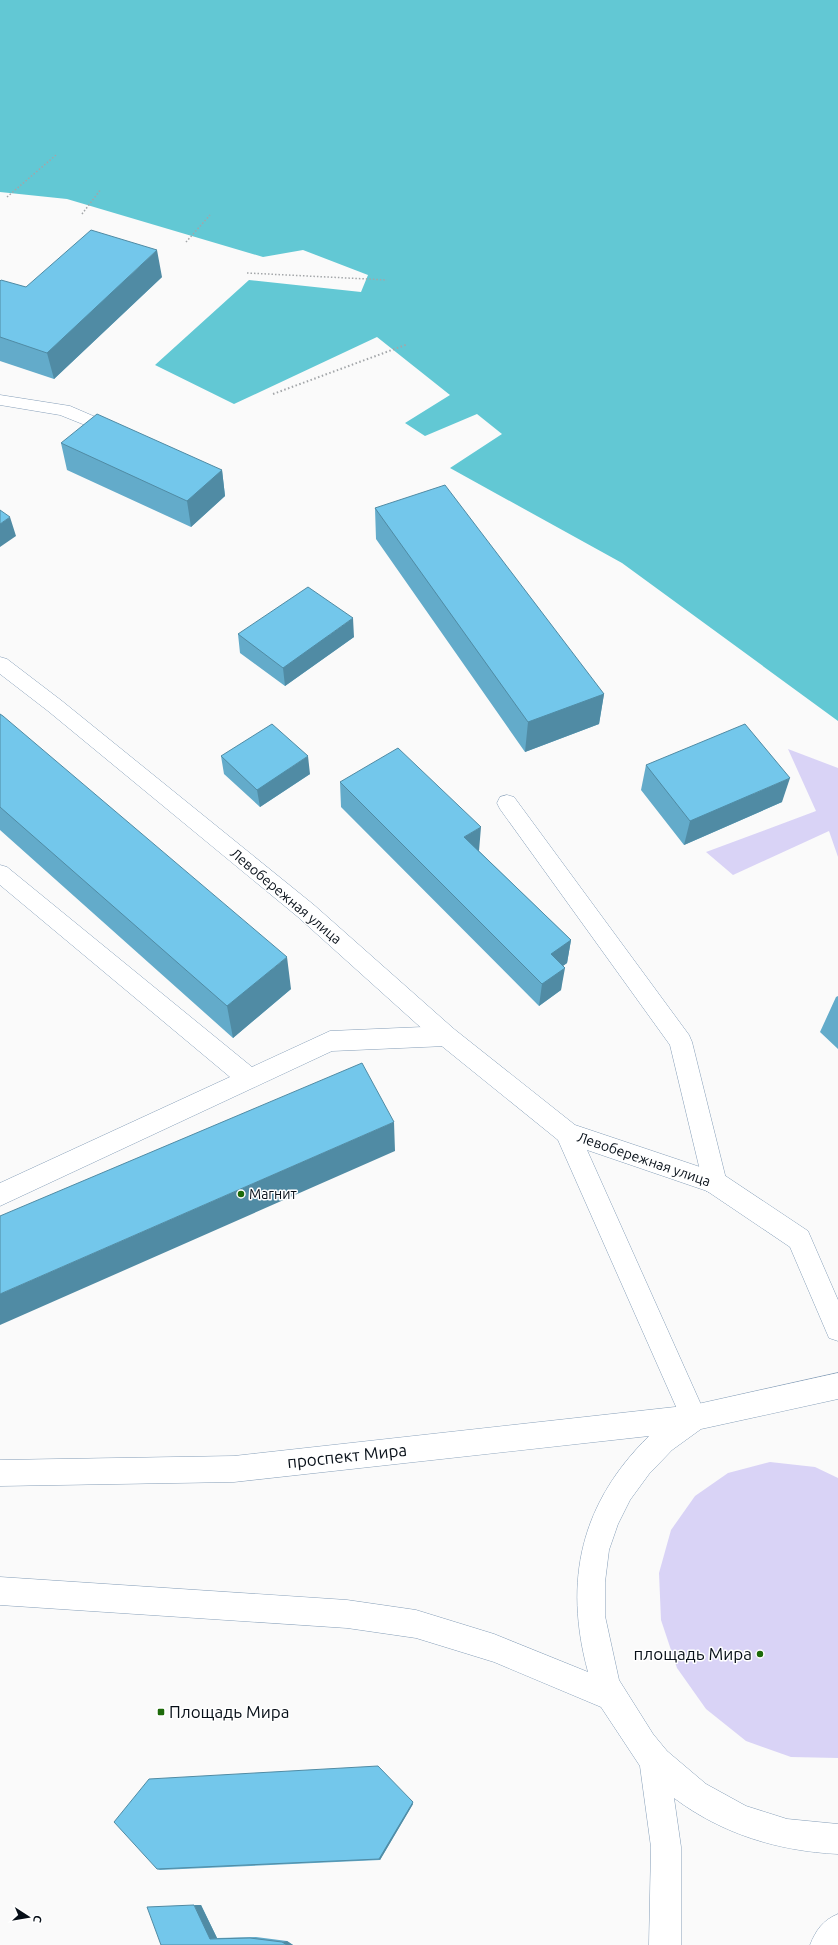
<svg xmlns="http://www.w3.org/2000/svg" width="838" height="1945" viewBox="0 0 838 1945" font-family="Ubuntu,sans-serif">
<rect width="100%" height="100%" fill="#fafafa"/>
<!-- green -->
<path fill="#d9d3f6" d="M788 749 838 768V857L829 831 733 875 706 852 816 811Z
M770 1462 815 1467 838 1478V1758L791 1757 746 1741 706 1709 677 1668 661 1620 659 1573 671 1530 695 1496 728 1473Z"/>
<!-- water -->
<path fill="#62c8d4" d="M0 0H838V721L622 563 450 468 502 434 477 414 425 436 405 423 450 395 377 337 234 404 155 365 249 280 361 292 368 275 303 250 263 257 67 199 0 192Z"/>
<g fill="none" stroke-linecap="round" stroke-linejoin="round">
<defs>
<path id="service" d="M0 395 70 406 121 428 123 432 121 436 115 437 60 415 0 405Z
M507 795 514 797 689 1035 692 1042 727 1183 724 1191 715 1194 706 1191 703 1183 670 1045 500 809 497 803 500 797Z
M0 865 7 867 252 1067 330 1031 446 1026 454 1029 457 1036 454 1043 446 1046 332 1051 0 1206V1183L230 1077 0 885Z"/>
<path id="minor" d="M0 657 7 659 62 701 314 905 454 1029 575 1125 724 1175 808 1231 838 1300V1341L829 1338 790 1247 707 1191 587 1150 707 1418 703 1427 694 1431 685 1427 558 1140 438 1043 298 917 48 711 0 674Z"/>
<path id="secondary" d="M838 1373V1399L701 1429 672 1450 649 1474 630 1500 618 1524 609 1550 605 1582V1616L619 1680 653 1734 667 1751 706 1784 746 1806 787 1819 838 1824V1854C778 1851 722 1834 674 1798L681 1847V1945H649L651 1847 640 1766 601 1707 494 1662 416 1638 347 1628 0 1605V1577L347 1600 416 1610 494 1634 588 1672C563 1580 581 1503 649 1436L234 1482 0 1486V1460L234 1456 693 1405Z
M838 1914V1945H810C816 1930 823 1920 838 1914Z"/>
</defs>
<!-- service casing -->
<use href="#service" stroke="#859eb8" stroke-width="1"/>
<!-- minor casing -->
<use href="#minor" stroke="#859eb8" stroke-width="1"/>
<!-- secondary casing -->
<use href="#secondary" stroke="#859eb8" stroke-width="1"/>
<!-- path-far1 -->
<path stroke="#a3a6a9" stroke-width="1.5" stroke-dasharray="1.5 2" stroke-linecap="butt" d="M7 197 56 155
M82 214 101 189
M186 242 210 215
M247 273 387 280"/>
<!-- path -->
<path stroke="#a3a6a9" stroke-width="2" stroke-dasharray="1.5 2.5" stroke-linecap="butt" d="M273 394 408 344"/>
<!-- service -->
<use href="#service" fill="#fff" fill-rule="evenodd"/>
<!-- minor -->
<use href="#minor" fill="#fff" fill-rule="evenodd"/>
<!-- secondary -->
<use href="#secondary" fill="#fff" fill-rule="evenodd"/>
</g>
<!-- wall -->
<path fill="#63abca" d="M162 277 54 379 0 361V281L26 287Z
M61 443 222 470 225 496 191 527 67 470Z
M375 508 604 694 599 724 525 752 376 539Z
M238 634 354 637 285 686 240 653Z
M0 714 291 989 233 1038 0 830Z
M221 756 310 774 260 807 224 774Z
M646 765 782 802 684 845 641 790Z
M340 782 479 851 571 940 567 963 563 966 561 990 539 1006 341 807Z
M838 996V1049L820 1032 836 997Z
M413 1804 380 1860 160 1870 157 1869Z
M201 1905 217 1938 256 1937 287 1941 293 1945H161Z"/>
<!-- shaded-wall -->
<path fill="#508ba4" d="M157 250 162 277 54 379 47 353Z
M222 470 225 496 191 527 187 501Z
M10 517 16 536 0 547V524Z
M353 618 354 637 285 686 283 668Z
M604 694 599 724 525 752 528 722Z
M308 756 310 774 260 807 257 790Z
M790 778 782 802 684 845 690 821Z
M481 827 479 851 463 861 464 837Z
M571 940 567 963 548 976 551 954Z
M287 957 291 989 233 1038 227 1006Z
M565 968 561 990 539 1006 542 984Z
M394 1122 395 1151 0 1325V1294Z
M413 1802V1804L380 1860 379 1859Z
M194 1905H201L217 1938 210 1939Z
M287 1941 293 1945H287L282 1942Z"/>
<!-- building -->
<path fill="#73c7eb" stroke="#508ba4" d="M91 230 157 250 47 353 0 337V281L1 280 26 287Z
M97 414 222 470 187 501 61 443Z
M445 485 604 694 528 722 375 508Z
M0 510 10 517 0 524Z
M308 587 353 618 283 668 238 634Z
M0 714 3 716 287 957 227 1006 0 807Z
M272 724 308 756 257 790 221 756Z
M745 724 790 778 690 821 646 765Z
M398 748 481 827 464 837 571 940 551 954 565 968 542 984 340 782Z
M362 1063 394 1122 0 1294V1216Z
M378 1766 413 1802 379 1859 157 1869 114 1822 149 1779Z
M194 1905 210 1939 250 1938 282 1942 287 1945H161L147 1907Z"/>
<!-- markers -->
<g fill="#1d6a0a" stroke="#fff" stroke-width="1.5">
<circle cx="241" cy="1194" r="4"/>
<circle cx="760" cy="1654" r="4"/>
<rect x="157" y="1708" width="8" height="8" rx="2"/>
</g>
<g text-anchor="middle" stroke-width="3" stroke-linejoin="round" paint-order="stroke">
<!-- street labels -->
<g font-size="14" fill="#070f18" stroke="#fff">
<text transform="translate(286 896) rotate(40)" y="5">Левобережная улица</text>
<text transform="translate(644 1159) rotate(19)" y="5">Левобережная улица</text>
</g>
<!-- poi labels -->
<g font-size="14" fill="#070f18" stroke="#fff" text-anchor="start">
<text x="249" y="1199">Магнит</text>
</g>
<!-- near-street labels -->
<g font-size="17" fill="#070f18" stroke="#fff">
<text transform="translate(347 1456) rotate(-6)" y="6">проспект Мира</text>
</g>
<!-- near-poi labels -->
<g font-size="17" fill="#070f18" stroke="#fff" text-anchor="end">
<text x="752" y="1660">площадь Мира</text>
<text x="169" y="1718" text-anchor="start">Площадь Мира</text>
</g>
</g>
<!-- north arrow -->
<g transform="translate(28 1917) rotate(102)" stroke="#ffffff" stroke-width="3" paint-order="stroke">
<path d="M0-3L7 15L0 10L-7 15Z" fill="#070f18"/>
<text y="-6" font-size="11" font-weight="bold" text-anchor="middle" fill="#070f18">С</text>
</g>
</svg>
